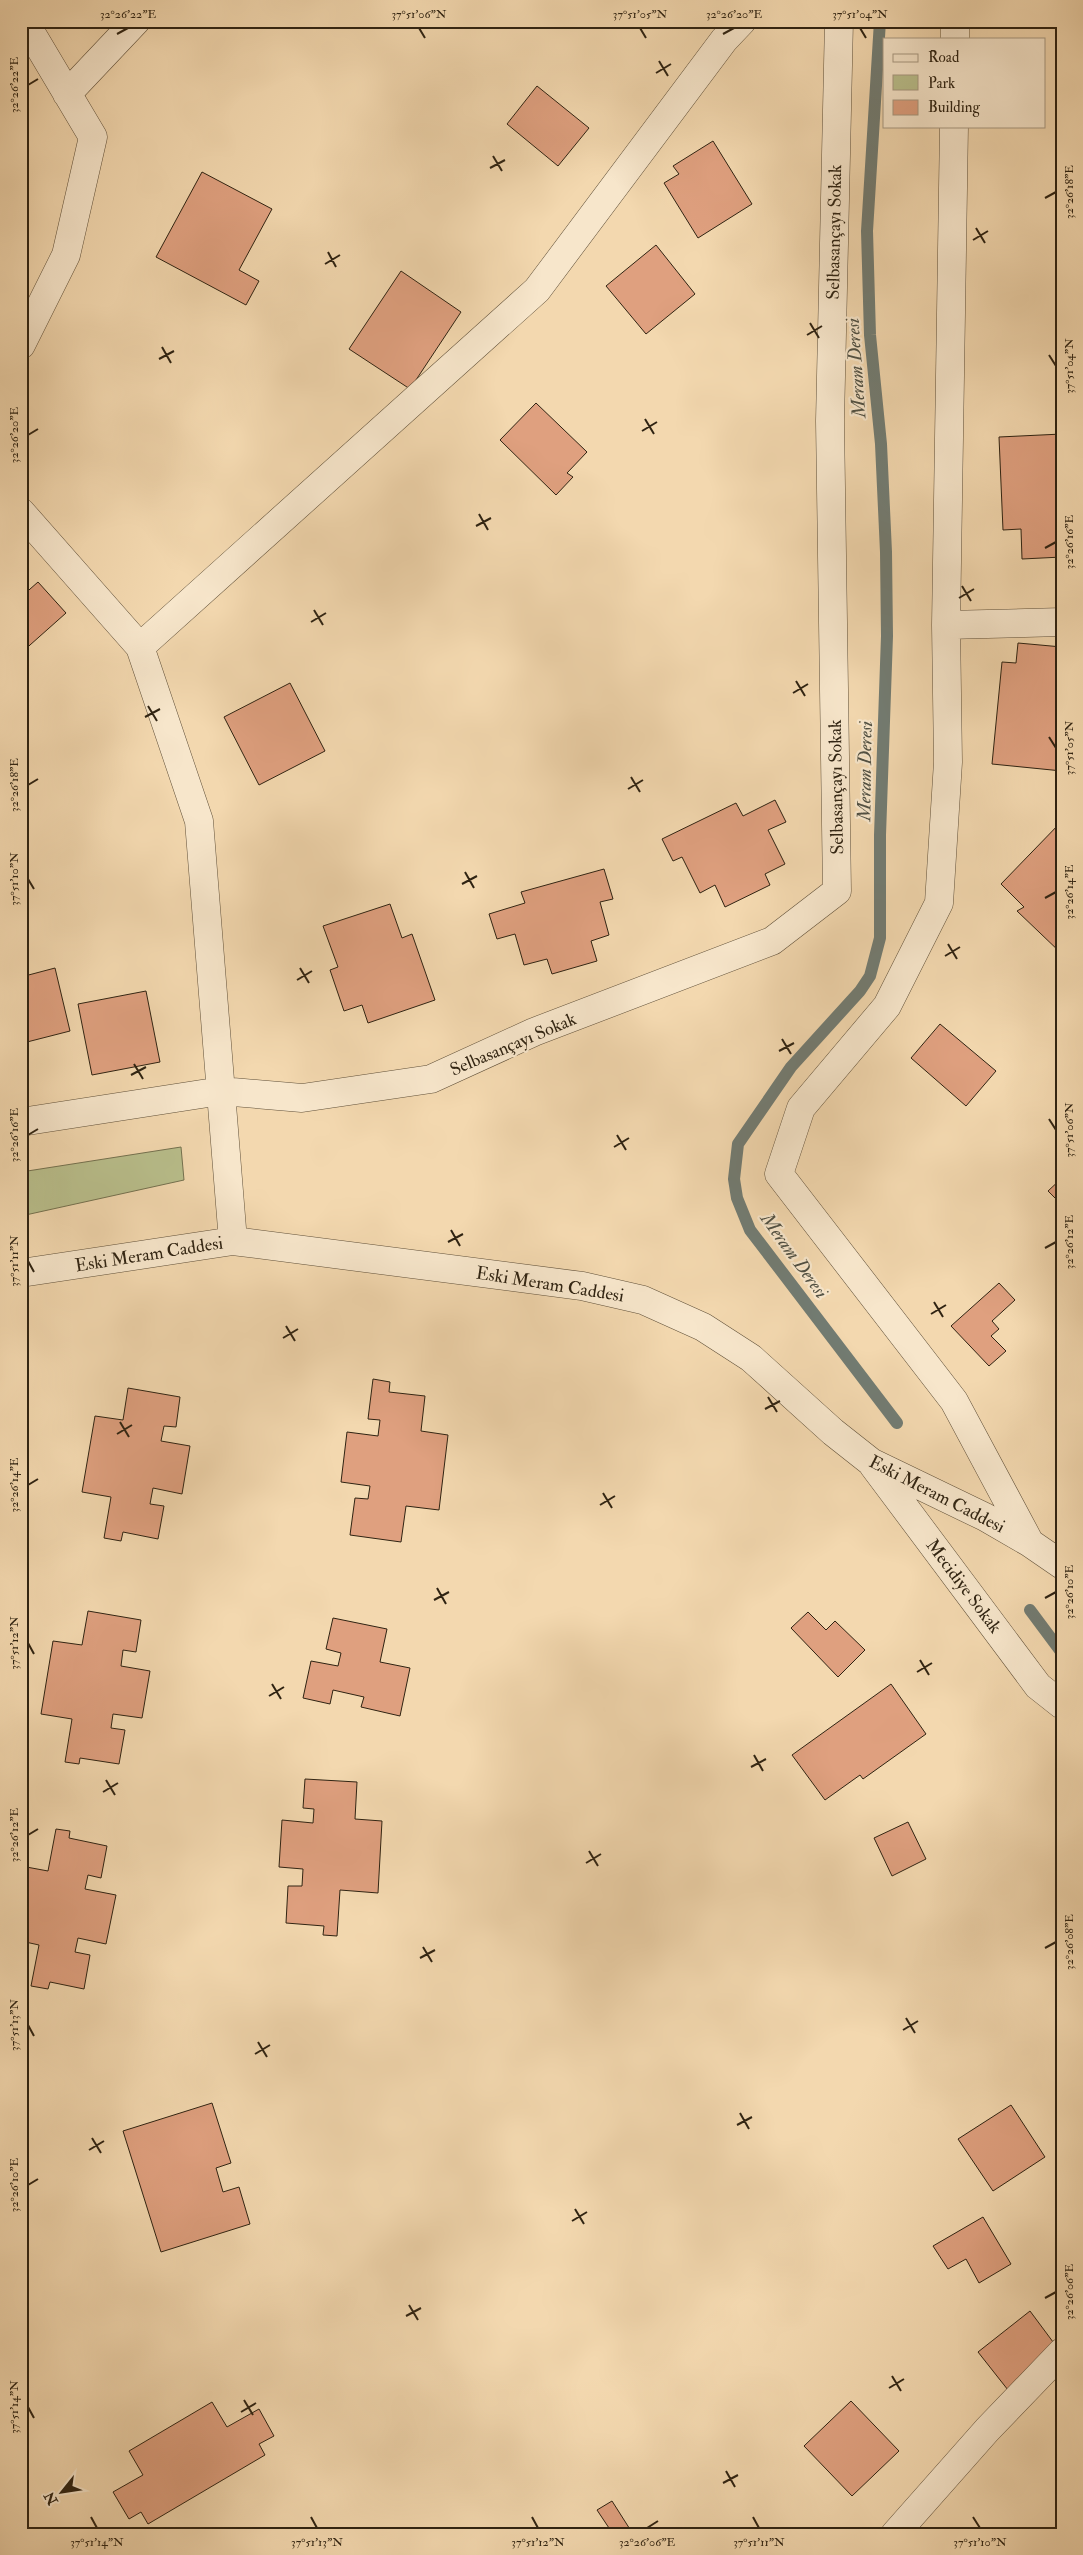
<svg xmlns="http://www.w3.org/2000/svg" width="1083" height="2555" viewBox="0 0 1083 2555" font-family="'IM FELL Double Pica',serif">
<rect width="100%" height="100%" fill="#f3d8af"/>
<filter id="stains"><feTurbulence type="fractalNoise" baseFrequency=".004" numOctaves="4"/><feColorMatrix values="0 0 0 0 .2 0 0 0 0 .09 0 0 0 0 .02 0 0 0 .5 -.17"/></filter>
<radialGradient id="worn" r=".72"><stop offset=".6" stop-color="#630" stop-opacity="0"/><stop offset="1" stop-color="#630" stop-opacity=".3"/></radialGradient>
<!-- green -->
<path fill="#b9bf8c" stroke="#74714f" d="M181 1147 184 1180 21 1216V1172Z"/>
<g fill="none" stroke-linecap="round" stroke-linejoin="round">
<!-- stream -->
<path stroke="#727c73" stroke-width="12" d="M880 21 867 231 870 335 881 444 886 552 887 636 880 835V938L870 976 860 991 791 1067 738 1144 734 1179 737 1198 750 1230 897 1423
M1030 1610 1062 1653"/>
</g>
<!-- building -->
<path fill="#dfa07f" stroke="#2f2312" d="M537 86 589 128 558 166 507 124Z
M713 141 752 204 698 238 664 183 679 174 673 166Z
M202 172 272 209 239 270 259 281 246 305 156 257Z
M656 245 695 294 646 334 606 286Z
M401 271 461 312 410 389 349 349Z
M536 403 587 452 567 473 573 477 556 495 500 440Z
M1062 434V557L1022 559 1021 529 1003 530 999 437Z
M38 582 66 613 21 653V597Z
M1018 643 1062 647V771L992 764 1002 662 1016 663Z
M290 683 325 751 259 785 224 717Z
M775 800 786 822 768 830 785 864 765 874 770 885 725 907 715 885 700 893 682 857 673 861 662 839 736 803 743 816Z
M1062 821V954L1017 911 1024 907 1001 884Z
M604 869 613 899 600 902 609 935 591 941 597 961 552 974 547 959 524 965 515 934 497 939 489 914 525 903 521 892Z
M390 904 402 938 412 934 435 1000 368 1023 362 1005 344 1011 330 970 338 967 323 926Z
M55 968 70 1031 27 1042 21 1020V977Z
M146 991 160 1062 92 1075 78 1004Z
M940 1024 996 1071 966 1106 911 1058Z
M1062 1178V1205L1048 1191Z
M999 1283 1015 1300 992 1321 999 1329 991 1336 1006 1351 989 1366 951 1326Z
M373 1379 390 1382 389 1392 425 1396 421 1431 448 1435 439 1510 406 1506 401 1542 350 1535 355 1498 368 1499 370 1486 341 1482 347 1432 378 1436 380 1420 368 1419Z
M128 1388 180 1397 176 1427 164 1426 161 1441 190 1446 182 1494 153 1488 150 1504 164 1506 158 1539 123 1532 121 1541 104 1538 111 1497 82 1492 95 1416 123 1420Z
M88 1611 141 1620 136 1652 123 1650 121 1666 150 1671 142 1718 113 1714 111 1728 125 1730 119 1764 80 1758 79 1764 65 1762 72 1719 41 1714 53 1641 82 1645Z
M808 1612 826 1630 835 1621 865 1650 838 1677 791 1628Z
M333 1618 387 1629 380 1662 410 1668 400 1716 361 1707 364 1697 333 1690 330 1704 303 1698 311 1661 338 1666 341 1653 326 1649Z
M891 1684 926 1734 863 1779 860 1775 825 1800 792 1755Z
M305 1779 357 1782 355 1819 382 1821 378 1893 340 1890 337 1936 323 1935 324 1926 286 1923 288 1886H302L303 1869 279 1867 282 1820 313 1823 314 1809 303 1808Z
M908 1822 926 1859 892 1876 874 1838Z
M56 1829 70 1831 69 1838 107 1846 101 1878 88 1875 85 1889 116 1895 106 1944 78 1938 75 1952 90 1955 84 1989 50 1982 48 1989 31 1986 39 1945 21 1941V1866L48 1871Z
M212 2103 231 2163 216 2168 223 2192 239 2187 250 2224 161 2252 123 2131Z
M1011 2105 1045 2157 993 2191 958 2139Z
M983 2217 1011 2264 979 2283 966 2259 948 2269 933 2246Z
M1030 2311 1059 2350 1008 2390 978 2352Z
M851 2401 899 2451 852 2496 804 2446Z
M212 2402 227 2427 259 2409 274 2436 259 2444 265 2455 148 2524 141 2512 129 2519 113 2492 143 2475 129 2451Z
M612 2501 633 2534H613L597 2510Z"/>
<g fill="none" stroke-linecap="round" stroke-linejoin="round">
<defs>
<path id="minor" d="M955 39V21
M67 94 136 21
M954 126 946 625 948 762 939 903 887 1006 801 1108 779 1174 954 1401 1030 1543
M21 345 66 255 93 137 24 21
M21 512 140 647 199 821 233 1241
M946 625 1062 622
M140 647 537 290 724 40 742 21
M21 1122 221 1091 302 1098 431 1079 534 1032 772 941 837 891 830 421 839 21
M21 1273 233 1241 582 1286 643 1300 703 1327 751 1358 833 1432 871 1462 985 1517 1030 1543 1062 1565
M873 1465 1038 1686 1062 1705
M895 2534 987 2430 1062 2352"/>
</defs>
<!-- minor casing -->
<use href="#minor" stroke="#605039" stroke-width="29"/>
<!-- minor -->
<use href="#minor" stroke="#f7e6cb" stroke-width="28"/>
</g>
<!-- ticks -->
<path fill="none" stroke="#2f2312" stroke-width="2" d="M419 28 425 38M640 28 646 38M860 28 866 38M117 34 128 28M723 34 734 28M659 61 668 76M656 73 671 64M28 85 38 79M493 156 502 171M490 168 505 160M1045 198 1056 192M976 228 985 243M973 240 988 231M328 252 336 267M325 264 340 255M810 323 819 338M807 335 822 326M162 347 171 363M1049 355 1056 366M159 359 174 351M645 419 654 434M642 431 657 422M28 435 38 429M479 514 488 530M476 526 491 518M1045 548 1056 542M962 586 971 601M959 598 974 589M314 610 323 625M311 622 326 613M796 681 805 696M793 693 808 684M148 706 157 721M145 717 160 709M1049 737 1056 748M631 777 640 792M28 785 38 779M628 789 643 780M465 872 474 888M28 879 34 889M462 884 477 876M1045 898 1056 892M948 944 957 959M945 956 960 947M300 968 309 983M297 980 312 971M782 1039 791 1054M779 1051 794 1043M134 1064 143 1079M131 1075 146 1067M1049 1119 1056 1130M28 1135 38 1129M617 1135 626 1150M614 1147 629 1138M451 1230 460 1246M448 1242 463 1234M1045 1248 1056 1242M28 1261 34 1272M934 1302 943 1317M931 1314 946 1305M286 1326 295 1341M283 1338 298 1329M768 1397 777 1412M765 1409 780 1401M120 1422 129 1437M117 1434 132 1425M28 1485 38 1479M603 1493 612 1508M600 1505 615 1496M437 1588 446 1604M1045 1598 1056 1592M434 1600 449 1592M28 1643 34 1654M920 1660 929 1675M917 1672 932 1663M272 1684 281 1699M269 1696 284 1687M754 1755 763 1771M751 1767 766 1759M106 1780 115 1795M103 1792 118 1783M28 1835 38 1829M589 1851 598 1866M586 1863 601 1854M423 1947 432 1962M1045 1948 1056 1942M420 1958 435 1950M906 2018 915 2033M28 2025 34 2036M903 2030 918 2021M258 2042 267 2057M255 2054 270 2045M740 2113 749 2129M737 2125 752 2117M92 2138 101 2153M89 2150 104 2141M28 2185 38 2179M575 2209 584 2224M572 2221 587 2212M1045 2298 1056 2292M409 2305 418 2320M406 2316 421 2308M892 2376 901 2391M889 2388 904 2379M244 2400 253 2415M28 2407 34 2418M241 2412 256 2403M726 2471 735 2487M723 2483 738 2475M91 2517 97 2528M311 2517 317 2528M532 2517 538 2528M753 2517 759 2528M973 2517 980 2528M647 2528 658 2521"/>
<g text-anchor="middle" stroke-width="4.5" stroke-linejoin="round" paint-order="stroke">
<!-- street labels -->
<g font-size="18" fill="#2f2312" stroke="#f7e6cb">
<text transform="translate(834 232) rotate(-89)" y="6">Selbasançayı Sokak</text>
<text transform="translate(836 787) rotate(-91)" y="6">Selbasançayı Sokak</text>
<text transform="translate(513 1044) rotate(-23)" y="6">Selbasançayı Sokak</text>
<text transform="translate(149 1254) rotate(-9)" y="6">Eski Meram Caddesi</text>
<text transform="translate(550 1284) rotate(9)" y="6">Eski Meram Caddesi</text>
<text transform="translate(937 1494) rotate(27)" y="6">Eski Meram Caddesi</text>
<text transform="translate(964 1586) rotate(53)" y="6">Mecidiye Sokak</text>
</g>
<!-- water labels -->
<g font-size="19" font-style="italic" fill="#505043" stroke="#f7e6cb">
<text transform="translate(855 368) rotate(-94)" y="7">Meram Deresi</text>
<text transform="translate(864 771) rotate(-89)" y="7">Meram Deresi</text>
<text transform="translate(795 1255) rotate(54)" y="7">Meram Deresi</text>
</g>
</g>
<!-- margin -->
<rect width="1083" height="2555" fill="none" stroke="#f3d8af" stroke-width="55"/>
<!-- legend -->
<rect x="883" y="38" width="162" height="90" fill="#f7e6cb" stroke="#a79881"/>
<rect x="893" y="54" width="25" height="8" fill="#f7e6cb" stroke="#a79881"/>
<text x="928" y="62" font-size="15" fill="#2f2312">Road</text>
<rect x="893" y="75" width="25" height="15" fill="#b9bf8c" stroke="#a79881"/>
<text x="928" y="88" font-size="15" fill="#2f2312">Park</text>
<rect x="893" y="100" width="25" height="15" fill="#dfa07f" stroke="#a79881"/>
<text x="928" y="112" font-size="15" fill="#2f2312">Building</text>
<!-- north arrow -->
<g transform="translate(62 2492) rotate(240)" stroke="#f7e6cb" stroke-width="4" paint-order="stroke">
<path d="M0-4L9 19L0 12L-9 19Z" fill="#2f2312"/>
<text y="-8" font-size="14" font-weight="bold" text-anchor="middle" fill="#2f2312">N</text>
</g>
<rect x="28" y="28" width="1028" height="2500" fill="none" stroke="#2f2312" stroke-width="2"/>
<g font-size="12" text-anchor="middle" fill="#2f2312">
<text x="128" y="18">32°26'22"E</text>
<text x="419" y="18">37°51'06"N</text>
<text x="640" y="18">37°51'05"N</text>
<text x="734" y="18">32°26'20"E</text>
<text x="860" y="18">37°51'04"N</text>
<text transform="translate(14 85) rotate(-90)" y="4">32°26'22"E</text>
<text transform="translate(1069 192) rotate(-90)" y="4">32°26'18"E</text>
<text transform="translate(1069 366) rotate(-90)" y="4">37°51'04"N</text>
<text transform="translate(14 435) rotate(-90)" y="4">32°26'20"E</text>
<text transform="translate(1069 542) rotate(-90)" y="4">32°26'16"E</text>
<text transform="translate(1069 748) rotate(-90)" y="4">37°51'05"N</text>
<text transform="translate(14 785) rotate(-90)" y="4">32°26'18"E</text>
<text transform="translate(14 879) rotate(-90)" y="4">37°51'10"N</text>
<text transform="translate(1069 892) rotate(-90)" y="4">32°26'14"E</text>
<text transform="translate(1069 1130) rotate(-90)" y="4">37°51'06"N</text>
<text transform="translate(14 1135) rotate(-90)" y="4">32°26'16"E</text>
<text transform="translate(1069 1242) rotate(-90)" y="4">32°26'12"E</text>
<text transform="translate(14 1261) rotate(-90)" y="4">37°51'11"N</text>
<text transform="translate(14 1485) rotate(-90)" y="4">32°26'14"E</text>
<text transform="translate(1069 1592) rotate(-90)" y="4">32°26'10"E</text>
<text transform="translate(14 1643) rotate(-90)" y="4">37°51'12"N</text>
<text transform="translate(14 1835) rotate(-90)" y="4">32°26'12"E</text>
<text transform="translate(1069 1942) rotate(-90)" y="4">32°26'08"E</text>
<text transform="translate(14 2025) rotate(-90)" y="4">37°51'13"N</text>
<text transform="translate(14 2185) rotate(-90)" y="4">32°26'10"E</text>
<text transform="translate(1069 2292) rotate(-90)" y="4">32°26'06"E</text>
<text transform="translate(14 2407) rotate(-90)" y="4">37°51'14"N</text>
<text x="97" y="2546">37°51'14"N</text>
<text x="317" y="2546">37°51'13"N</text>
<text x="538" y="2546">37°51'12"N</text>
<text x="647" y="2546">32°26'06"E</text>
<text x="759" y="2546">37°51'11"N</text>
<text x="980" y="2546">37°51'10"N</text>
</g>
<rect width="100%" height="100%" filter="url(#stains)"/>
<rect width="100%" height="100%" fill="url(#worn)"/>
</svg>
